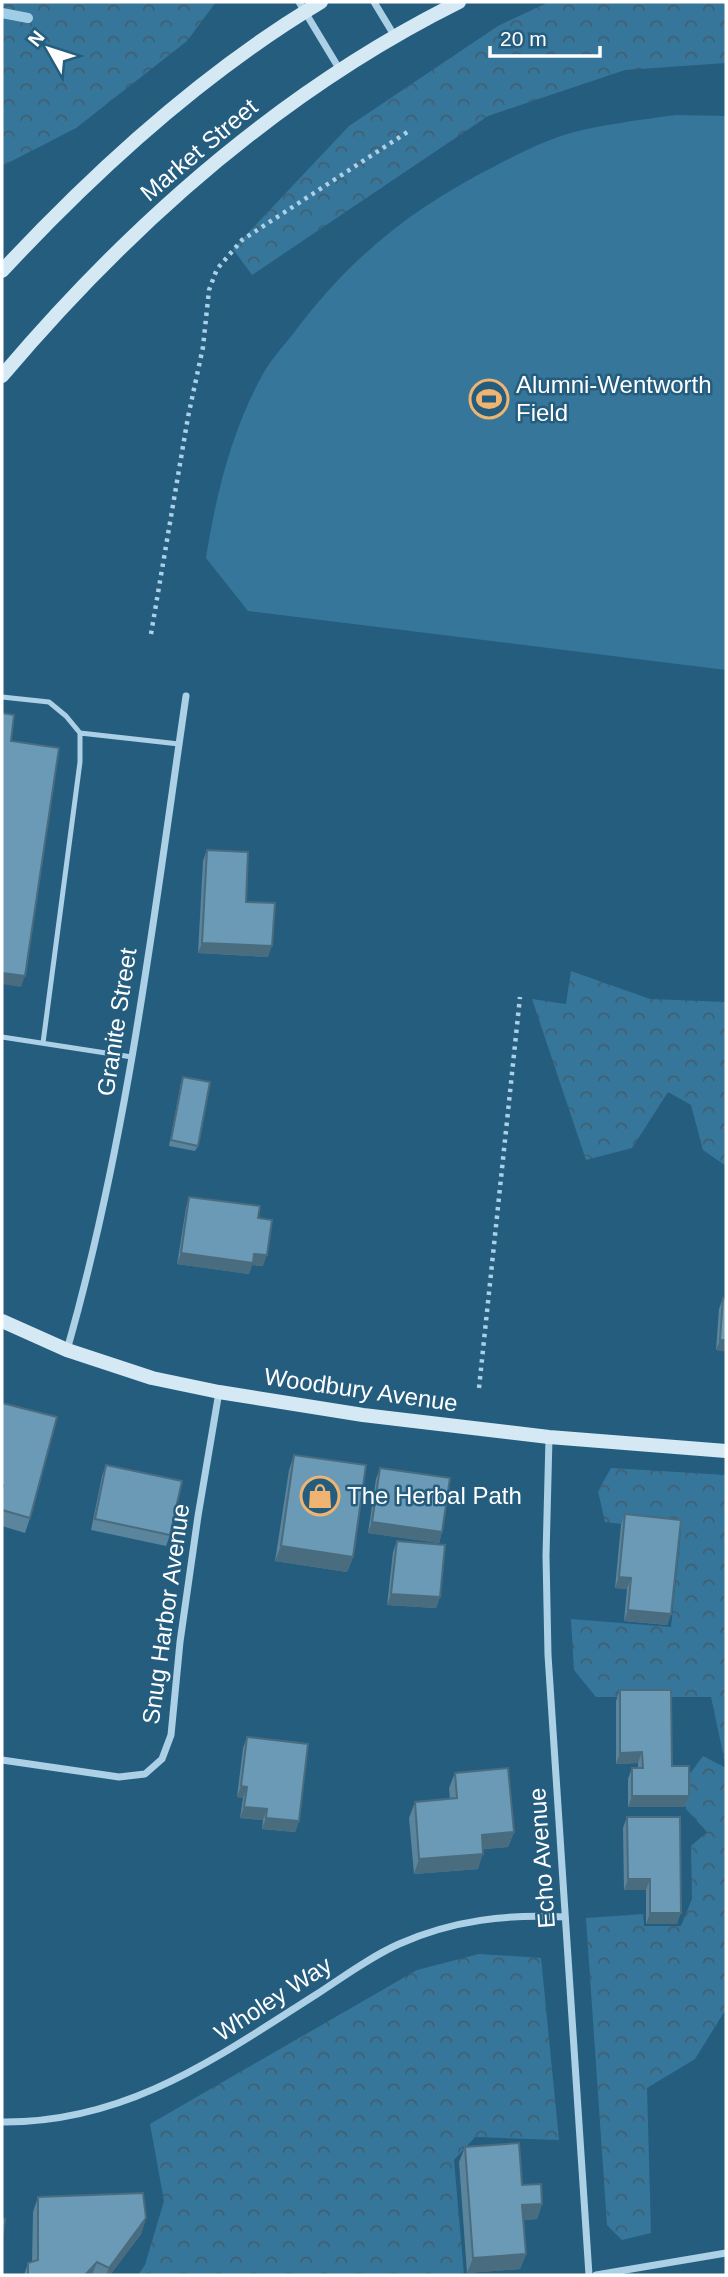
<svg xmlns="http://www.w3.org/2000/svg" width="728" height="2277" viewBox="0 0 728 2277" font-family="Arial,sans-serif">
<defs>
<pattern id="forest-crowns" width="20" height="18" patternUnits="userSpaceOnUse" patternTransform="scale(1.75)"><rect width="20" height="18" fill="#36769b"/><path d="M2 6a3 3 0 1 1 6 0M12 15a3 3 0 1 1 6 0" fill="none" stroke="#425f70"/></pattern>
</defs>
<rect width="100%" height="100%" fill="#255d7f"/>
<!-- green -->
<path fill="#36769b" d="M676 115 726 116V670L248 611 206 558C216 494 232 429 264 372 272 359 283 346 293 334 350 257 413 207 499 164 520 153 544 141 567 134 603 124 640 120 676 115Z"/>
<!-- forest -->
<path fill="url(#forest-crowns)" d="M2 2H216L187 41 76 128 2 166Z
M549 2H726V63L625 70 488 116 252 275 233 249 349 126 498 26Z
M571 971 650 999 726 1002V1166L703 1150 691 1105 668 1092 632 1148 586 1160 532 999 566 1004Z
M611 1468 726 1475V1767L711 1697H596L574 1670 571 1619 671 1627 681 1531 605 1522 598 1491Z
M703 1756 726 1768V2009L695 2059 647 2088 651 2233 622 2240 607 2225 586 1918 643 1914 644 1926H681L692 1899 691 1846 707 1832 686 1809V1779Z
M479 1954 541 1958 559 2140 475 2137 454 2160 464 2275H138L145 2265 164 2201 150 2124 417 1970Z"/>
<g fill="none" stroke-linecap="round" stroke-linejoin="round">
<!-- stream -->
<path stroke="#a0cde6" stroke-width="10" d="M2 13 28 18"/>
<!-- path -->
<path stroke="#acd0e6" stroke-width="4.5" stroke-dasharray="3.5 5" stroke-linecap="butt" d="M151 634 188 417 203 347 209 290 217 269 242 240 409 131
M479 1388 520 997"/>
<!-- lane -->
<path stroke="#acd0e6" stroke-width="5" d="M2 697 49 702 66 716 80 733V762L43 1043
M80 733 179 744
M2 1037 132 1057"/>
<!-- street -->
<path stroke="#acd0e6" stroke-width="7" d="M299 2 340 70
M374 2 394 35
M67 1350C128 1137 154 915 186 696
M549 1438 546 1556 548 1655 589 2275
M2 1760 119 1777 145 1774 162 1759 171 1735 180 1642 198 1516 219 1392
M2 2122C127 2123 216 2058 317 1994 343 1977 370 1957 399 1944 453 1920 507 1914 565 1917
M596 2275 726 2253"/>
<!-- secondary -->
<path stroke="#d5e9f5" stroke-width="14" d="M2 271C96 170 202 73 321 2
M2 376C129 226 282 90 459 2
M2 1321 67 1350 152 1378 219 1392 363 1415 549 1437 726 1451"/>
</g>
<!-- wall -->
<path fill="#5b849d" d="M207 850 246 902 268 957 198 953 203 861Z
M183 1077 198 1146 195 1151 169 1146 181 1083Z
M189 1197 258 1218 263 1266 252 1265 249 1274 177 1264 186 1208Z
M723 1298 726 1351 716 1350 719 1309Z
M2 1403 30 1518 25 1533 2 1526Z
M294 1455 353 1557 347 1572 275 1561 289 1470Z
M106 1465 170 1535 166 1546 91 1530 102 1476Z
M380 1468 442 1532 439 1543 368 1533 376 1479Z
M625 1514 671 1614 667 1625 624 1621 627 1589 615 1588 621 1525Z
M397 1541 440 1597 436 1608 387 1605 393 1552Z
M620 1690 672 1766 689 1796 685 1807H628V1779L632 1768H638V1763L616 1764V1701Z
M247 1737 299 1821 295 1832 262 1829 263 1820 240 1818 243 1798 237 1797 243 1748Z
M455 1773 514 1832 508 1847 483 1849 478 1869 414 1874 409 1818 415 1802 450 1799 449 1788Z
M627 1817 677 1924H646V1890H624L623 1828Z
M465 2147 522 2185 542 2204 537 2219 523 2220 526 2254 520 2269 467 2273 459 2162Z
M38 2197 146 2218 141 2234 110 2275H24L28 2263 32 2262 33 2212Z"/>
<!-- shaded-wall -->
<path fill="#4a6c7f" d="M202 943 272 946 268 957 198 953Z
M2 973 25 976 21 987 2 984Z
M181 1253 254 1254 267 1255 263 1266 252 1265 249 1274 177 1264Z
M720 1340H726V1351L716 1350Z
M372 1522 442 1532 439 1543 368 1533Z
M281 1546 353 1557 347 1572 275 1561Z
M619 1577 631 1578 627 1589 615 1588Z
M391 1594 440 1597 436 1608 387 1605Z
M628 1610 671 1614 667 1625 624 1621Z
M642 1752 638 1763 616 1764 620 1753Z
M241 1786 247 1787 243 1798 237 1797Z
M632 1796H689L685 1807H628Z
M244 1807 267 1809 263 1820 240 1818Z
M266 1818 299 1821 295 1832 262 1829Z
M514 1832 508 1847 477 1850 482 1835Z
M483 1854 478 1869 414 1874 419 1859Z
M628 1879H650L646 1890H624Z
M650 1913H681L677 1924H646Z
M542 2204 537 2219 517 2221 522 2205Z
M146 2218 141 2234 110 2275H106L109 2268Z
M526 2254 520 2269 467 2273 473 2258Z
M97 2262 92 2275H85Z"/>
<!-- building -->
<path fill="#6a9ab6" stroke="#4a6c7f" stroke-width="2" d="M2 713 14 715 11 741 59 748 25 976 2 973Z
M207 850 248 852 246 902 275 903 272 946 202 943Z
M183 1077 210 1082 198 1146 171 1140Z
M189 1197 260 1206 258 1218 272 1220 267 1255 254 1254 253 1263 181 1253Z
M723 1298 726 1299V1340H720Z
M2 1403 57 1417 30 1518 2 1510V1490L3 1485 2 1484Z
M294 1455 366 1465 353 1557 281 1546Z
M106 1465 182 1481 170 1535 95 1519Z
M380 1468 450 1478 442 1532 372 1522Z
M625 1514 681 1520 671 1614 628 1610 631 1578 619 1577Z
M397 1541 445 1545 440 1597 391 1594Z
M620 1690H671L672 1766H689V1796H632V1768H643L642 1752 620 1753Z
M247 1737 308 1744 299 1821 266 1818 267 1809 244 1807 247 1787 241 1786Z
M508 1768 514 1832 482 1835 483 1854 419 1859 415 1802 457 1798 455 1773Z
M627 1817H680L681 1913H650V1879H628Z
M519 2143 522 2185 541 2184 542 2204 522 2205 526 2254 473 2258 465 2147Z
M143 2193 146 2218 109 2268 97 2262 85 2275H86H28V2263L38 2260V2197Z
M2 2218 5 2219 2 2240Z"/>
<!-- icons -->
<defs>
<symbol id="stadium-ring" viewBox="-11 -11 22 22"><circle r="9.5" fill="#255d7f" stroke="#efb471" stroke-width="1.5"/><path d="M0-5a6.5 5 0 1 0 0 10a6.5 5 0 1 0 0-10ZM-3.5-1.8h7v3.6h-7Z" fill="#efb471"/></symbol>
<symbol id="shop-ring" viewBox="-11 -11 22 22"><circle r="9.5" fill="#255d7f" stroke="#efb471" stroke-width="1.5"/><path d="M-5-2.5h2.3a2.7 3.5 0 0 1 5.4 0H5L5.5 6h-11ZM-1.5-2.5h3a1.5 2.3 0 0 0-3 0Z" fill="#efb471"/></symbol>
</defs>
<g fill-rule="evenodd">
<use href="#stadium-ring" x="467" y="377" width="44" height="44"/>
<use href="#shop-ring" x="298" y="1474" width="44" height="44"/>
</g>
<g text-anchor="middle" stroke-width="5" stroke-linejoin="round" paint-order="stroke">
<!-- street labels -->
<g font-size="24" fill="#fff" stroke="#255d7f">
<text transform="translate(199 150) rotate(-40)" y="8">Market Street</text>
<text transform="translate(117 1022) rotate(-81)" y="8">Granite Street</text>
<text transform="translate(361 1390) rotate(8)" y="8">Woodbury Avenue</text>
<text transform="translate(166 1614) rotate(-82)" y="8">Snug Harbor Avenue</text>
<text transform="translate(542 1858) rotate(-94)" y="8">Echo Avenue</text>
<text transform="translate(273 1999) rotate(-33)" y="8">Wholey Way</text>
</g>
<!-- poi labels -->
<g font-size="24" fill="#fff" stroke="#255d7f" text-anchor="start">
<text x="516" y="393">Alumni-Wentworth<tspan x="516" dy="28">Field</tspan></text>
<text x="347" y="1504">The Herbal Path</text>
</g>
</g>
<!-- border -->
<rect width="728" height="2277" fill="none" stroke="#ffffff" stroke-width="7"/>
<!-- north arrow -->
<g transform="translate(49 49) rotate(309)" stroke="#255d7f" stroke-width="5" paint-order="stroke">
<path d="M0-5L12 26L0 18L-12 26Z" fill="#ffffff"/>
<text y="-10" font-size="19" font-weight="bold" text-anchor="middle" fill="#ffffff">N</text>
</g>
<!-- scale -->
<path d="M490 46v10h110v-10" fill="none" stroke="#ffffff" stroke-width="3.5"/>
<text x="500" y="46" font-size="21" fill="#ffffff" stroke="#255d7f" stroke-width="5" paint-order="stroke">20 m</text>
</svg>
